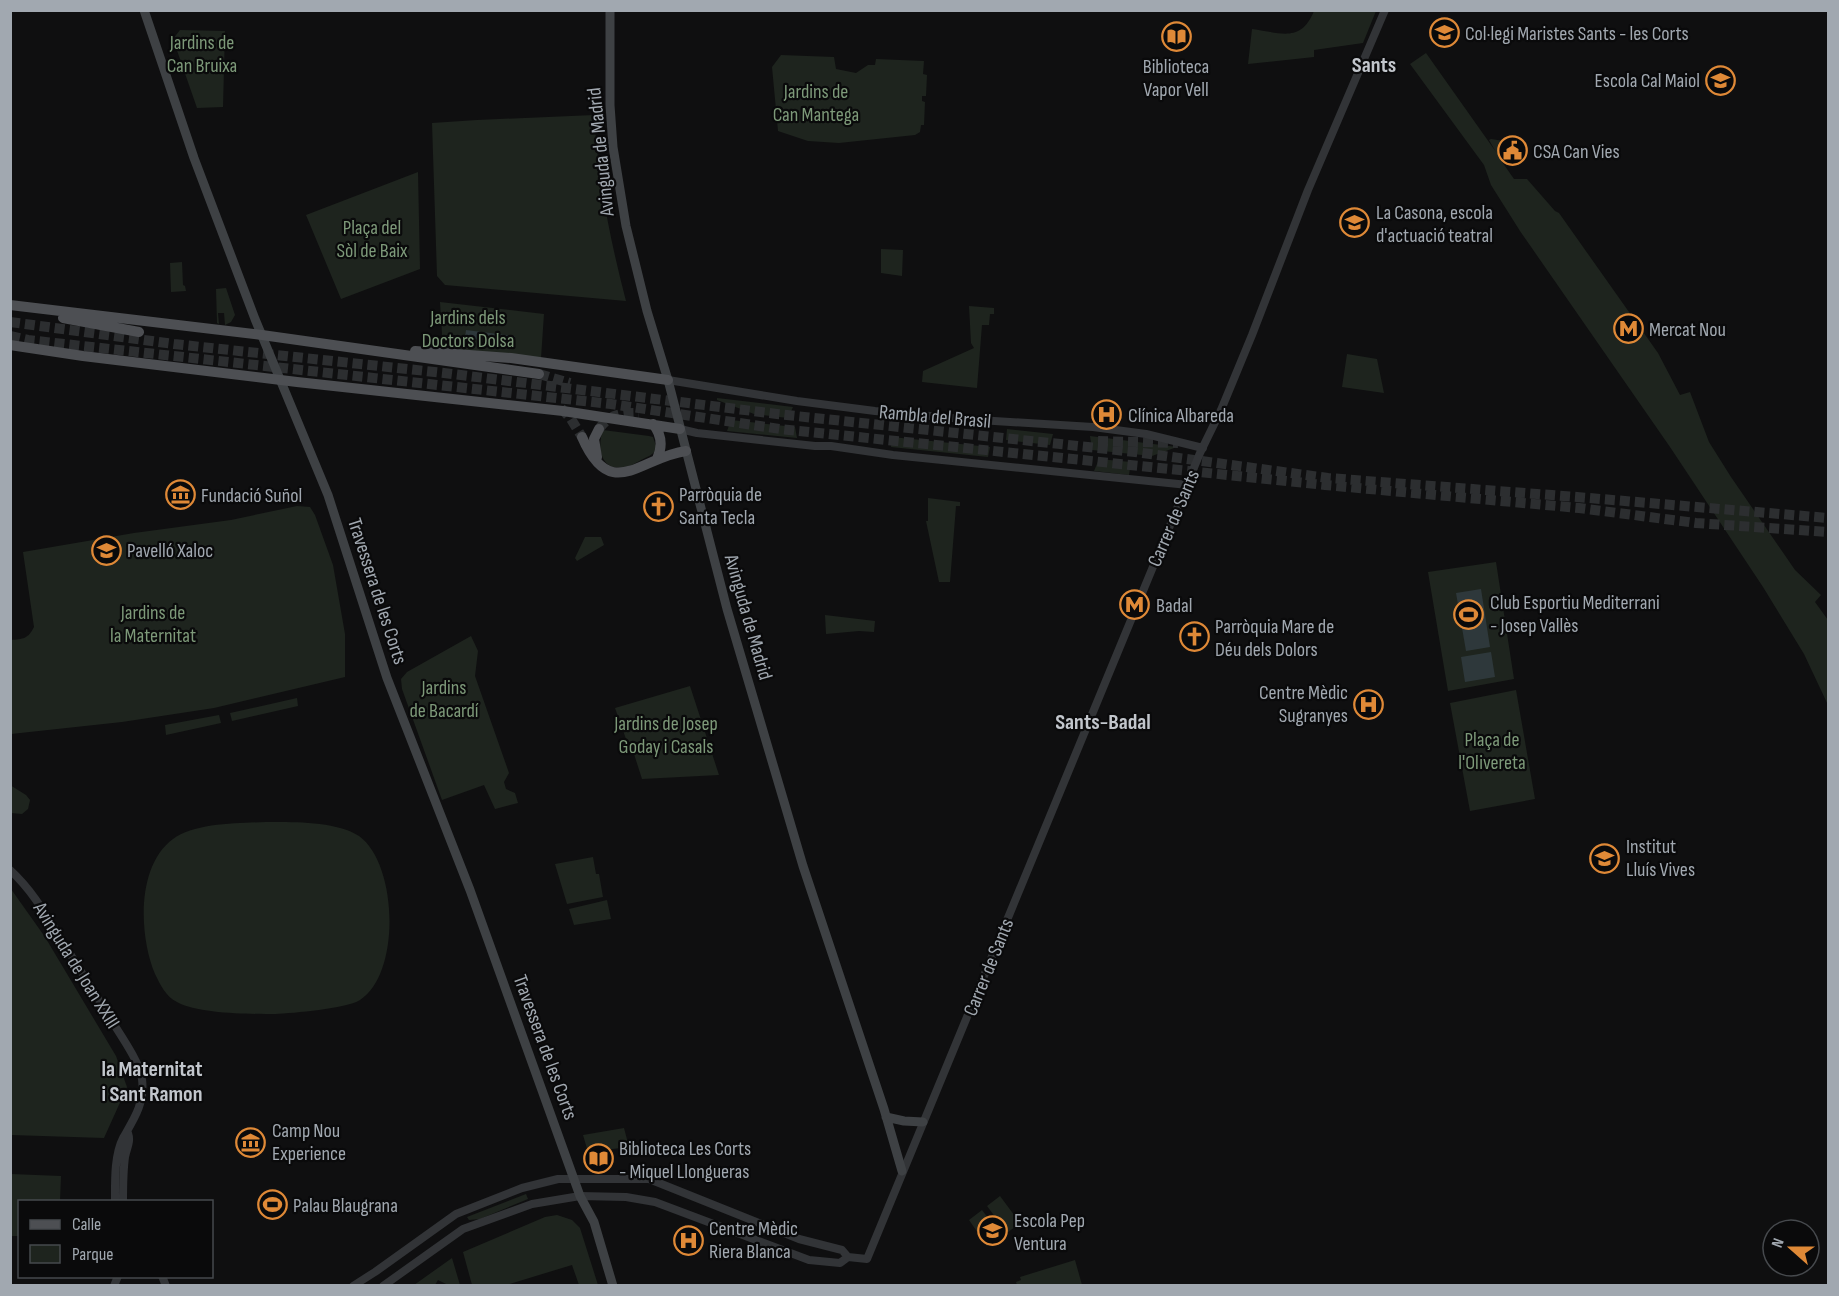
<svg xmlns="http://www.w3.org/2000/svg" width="1839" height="1296" viewBox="0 0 1839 1296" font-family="'Sofia Sans Condensed',sans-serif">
<rect width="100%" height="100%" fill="#0f0f10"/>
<!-- green -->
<path fill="#1e241e" d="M1314 11H1376L1363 43 1314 50V57L1248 64 1252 29C1281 33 1301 43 1314 11Z
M180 30 225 31 223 107 197 108 173 39Z
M1426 53 1496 152 1489 140 1491 139 1504 141 1500 159 1514 179H1527L1555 211 1559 213 1658 353 1680 395 1690 392 1709 442 1731 477 1795 570 1821 595 1815 602 1828 620V705L1804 654 1763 587 1670 447 1520 231 1491 185 1484 165 1410 64Z
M781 55 834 57 836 69 856 73 868 65H875L876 59 924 61 923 74 927 75 926 96H922V101L925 102 924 125H921L920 132 915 135 839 143 808 141 778 131 772 67Z
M594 115C598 178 610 240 626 301L445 285 437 276 432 123 477 120Z
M418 172 420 269 341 299 306 215Z
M881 249 903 250 902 276 881 273Z
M182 262 183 285 185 286 186 291 171 292 170 263Z
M226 288 235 315 231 322 225 325 224 313H218L219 324 217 323 216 289Z
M440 302 544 314 541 358 443 350Z
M969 306 994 308V314H990L989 325H982L977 388 922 382 923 371 974 348 971 343Z
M1347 354 1377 359 1384 393 1342 387Z
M717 398 793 407 788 418 754 414 717 400Z
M731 420 795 427 797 438 727 431Z
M1007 429 1053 434 1050 445 1006 440Z
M603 430 649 436 653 437 657 449C653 455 647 457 641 460 636 463 629 467 623 467 600 471 597 446 603 430Z
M1090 436 1177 447 1152 456 1092 450Z
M892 437 990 447 988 457 891 447Z
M1099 459 1131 462 1129 475 1094 471Z
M928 498 960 502V506H956L950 582H939L926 521H928Z
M297 506 310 507 315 515 333 565 345 634V677L214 708 122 722 11 734V640C23 639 28 639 34 627L23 552 134 533 231 520Z
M585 537H601L604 545 577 561 575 558Z
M1496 562 1514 679 1448 691 1428 572Z
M825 615 875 621 874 632 859 631 826 634Z
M471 636 478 651 475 676 509 773 504 782 506 789 515 793 518 803 495 809 484 785 442 800 402 689 401 679 407 672Z
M690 686 719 775 642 779 634 754 631 753 615 708Z
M1516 690 1535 799 1470 811 1450 703Z
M297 698 298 706 232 721 230 713Z
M219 715 221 723 166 735 165 725Z
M10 785 26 795 30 800 28 809 22 814 11 813Z
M266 822C292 822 336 821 359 836 398 864 401 974 360 1000 345 1009 294 1013 275 1014 251 1014 198 1014 177 1002 166 997 160 984 155 974 139 936 136 866 173 839 194 823 240 823 266 822Z
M593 857 596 874H599L603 897 567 904 555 864Z
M11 889 45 937 116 1056 127 1087 104 1138 11 1135Z
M607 900 611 919 574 925 569 909Z
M624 1128 629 1147 588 1152 583 1135Z
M11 1174 61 1176 60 1201 20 1202 19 1236H11Z
M526 1194 528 1199 480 1219 469 1220 467 1217Z
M1000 1196 1020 1223 1007 1233 987 1206Z
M982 1210 1001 1235 987 1246 969 1220Z
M557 1215 572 1220 580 1228 598 1285H579L572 1265 506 1285H472L463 1252 545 1217Z
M452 1258 460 1285H448L438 1280 435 1285H414Z
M1075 1260 1082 1285H1017L1016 1282 1021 1280 1020 1277Z"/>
<!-- water -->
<path fill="#2e383b" d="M466 330 515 336 514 344 465 338Z
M1481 589 1490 647 1466 651 1456 593Z
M1491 652 1495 677 1465 682 1461 657Z"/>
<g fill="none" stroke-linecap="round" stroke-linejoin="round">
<!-- primary-tunnel -->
<path stroke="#2c2e30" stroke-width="10" stroke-dasharray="10 5" stroke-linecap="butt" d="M10 322 174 344 444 373 777 414 1135 452 1328 478 1577 497 1828 518
M10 336 28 340 611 404 780 429 1325 485 1579 508 1696 523 1828 532
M539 374 570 383
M561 408 571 419 582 437
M599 429C609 414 622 413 639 413
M1098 441 1178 443"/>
<!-- tertiary -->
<path stroke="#323437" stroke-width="8" d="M668 380 797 401 875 411 963 419 1093 427 1146 434 1203 448
M680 429 697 433 815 446H831L893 455 1188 485
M10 870C31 889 45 913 59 936 76 963 93 991 110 1018 119 1033 140 1062 142 1079 145 1103 134 1119 123 1138 114 1155 115 1183 115 1202
M123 1202C123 1187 123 1172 125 1157 127 1147 131 1142 128 1133
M162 1276 166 1286
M114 1286 118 1276
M353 1286 375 1272 456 1214 522 1188 558 1179H649L799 1239 842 1250 848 1257
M383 1286 463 1229 532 1204 580 1196 626 1197 655 1202 809 1260 840 1263 848 1257 867 1259 1200 453 1221 410 1252 335 1308 190 1385 10"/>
<!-- secondary -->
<path stroke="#3e4144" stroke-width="9" d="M144 10 194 158 255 319 328 495 387 678 470 890 580 1196 594 1222 613 1286
M610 10V105L613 147 626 226 647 311 668 380 727 609 803 866 884 1109 902 1171
M886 1117 904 1121 923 1122"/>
<!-- primary -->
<path stroke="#4d4f53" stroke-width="10" d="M10 305 262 335 539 374
M63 318 139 332
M10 345 83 356 297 382 563 411 680 429
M415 351 511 358 668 380
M653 424C662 435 663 446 657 459
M582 437C611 504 640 457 686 451
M597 457 594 439 599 429"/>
</g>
<!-- icons -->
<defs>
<symbol id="school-ring" viewBox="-11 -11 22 22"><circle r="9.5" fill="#0a0a0b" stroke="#df8937" stroke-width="1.5"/><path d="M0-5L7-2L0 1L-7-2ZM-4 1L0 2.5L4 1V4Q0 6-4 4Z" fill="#df8937"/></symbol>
<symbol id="library-ring" viewBox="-11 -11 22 22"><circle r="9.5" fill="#0a0a0b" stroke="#df8937" stroke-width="1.5"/><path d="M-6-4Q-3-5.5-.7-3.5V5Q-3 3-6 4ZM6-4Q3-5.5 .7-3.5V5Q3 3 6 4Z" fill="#df8937"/></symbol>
<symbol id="civic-ring" viewBox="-11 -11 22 22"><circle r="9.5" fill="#0a0a0b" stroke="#df8937" stroke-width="1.5"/><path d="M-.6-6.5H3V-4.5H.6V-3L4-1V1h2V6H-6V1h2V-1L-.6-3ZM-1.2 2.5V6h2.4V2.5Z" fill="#df8937"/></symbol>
<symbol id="university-ring" viewBox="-11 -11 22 22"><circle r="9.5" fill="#0a0a0b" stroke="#df8937" stroke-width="1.5"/><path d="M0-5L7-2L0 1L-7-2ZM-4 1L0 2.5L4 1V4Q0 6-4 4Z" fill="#df8937"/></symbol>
<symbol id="metro-ring" viewBox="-11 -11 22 22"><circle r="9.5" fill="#0a0a0b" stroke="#df8937" stroke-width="1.5"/><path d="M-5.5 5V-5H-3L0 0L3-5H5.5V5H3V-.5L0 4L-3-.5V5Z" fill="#df8937"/></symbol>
<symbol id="hospital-ring" viewBox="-11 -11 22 22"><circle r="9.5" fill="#0a0a0b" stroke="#df8937" stroke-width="1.5"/><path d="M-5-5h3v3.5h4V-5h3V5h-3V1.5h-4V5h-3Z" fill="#df8937"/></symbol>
<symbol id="museum-ring" viewBox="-11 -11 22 22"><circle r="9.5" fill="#0a0a0b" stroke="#df8937" stroke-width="1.5"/><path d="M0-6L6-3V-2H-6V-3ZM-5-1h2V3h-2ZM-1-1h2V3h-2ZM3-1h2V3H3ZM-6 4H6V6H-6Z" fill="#df8937"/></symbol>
<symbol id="church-ring" viewBox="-11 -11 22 22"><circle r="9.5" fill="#0a0a0b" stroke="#df8937" stroke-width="1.5"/><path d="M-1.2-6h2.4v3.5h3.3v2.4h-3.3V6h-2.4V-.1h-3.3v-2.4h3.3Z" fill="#df8937"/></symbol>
<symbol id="stadium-ring" viewBox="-11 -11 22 22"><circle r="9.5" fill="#0a0a0b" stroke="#df8937" stroke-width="1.5"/><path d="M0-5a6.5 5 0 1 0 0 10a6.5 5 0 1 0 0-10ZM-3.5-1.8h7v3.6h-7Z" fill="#df8937"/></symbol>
</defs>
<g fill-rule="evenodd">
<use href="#school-ring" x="1428" y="16" width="33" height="33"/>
<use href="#library-ring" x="1160" y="20" width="33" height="33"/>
<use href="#school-ring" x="1704" y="64" width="33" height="33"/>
<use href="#civic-ring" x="1496" y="134" width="33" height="33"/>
<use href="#university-ring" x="1338" y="206" width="33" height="33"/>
<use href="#metro-ring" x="1612" y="312" width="33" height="33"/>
<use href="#hospital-ring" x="1090" y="398" width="33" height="33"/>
<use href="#museum-ring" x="164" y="478" width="33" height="33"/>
<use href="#church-ring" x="642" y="490" width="33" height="33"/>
<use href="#university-ring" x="90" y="534" width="33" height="33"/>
<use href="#metro-ring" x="1118" y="588" width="33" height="33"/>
<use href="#stadium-ring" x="1452" y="598" width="33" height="33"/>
<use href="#church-ring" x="1178" y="620" width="33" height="33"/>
<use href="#hospital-ring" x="1352" y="688" width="33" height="33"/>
<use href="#school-ring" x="1588" y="842" width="33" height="33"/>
<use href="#museum-ring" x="234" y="1126" width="33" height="33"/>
<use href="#library-ring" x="582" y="1142" width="33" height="33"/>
<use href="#stadium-ring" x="256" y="1188" width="33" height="33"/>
<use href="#school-ring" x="976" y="1214" width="33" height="33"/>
<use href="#hospital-ring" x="672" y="1224" width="33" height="33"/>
</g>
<g text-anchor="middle" stroke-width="4.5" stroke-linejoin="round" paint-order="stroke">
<!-- poi labels -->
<g font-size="20" fill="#a1a8b0" stroke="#0a0a0b" text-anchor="start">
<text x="1465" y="40">Col·legi Maristes Sants - les Corts</text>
<text x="1176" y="73" text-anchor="middle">Biblioteca<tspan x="1176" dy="23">Vapor Vell</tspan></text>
<text x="1700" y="87" text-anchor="end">Escola Cal Maiol</text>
<text x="1533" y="158">CSA Can Vies</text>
<text x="1376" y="219">La Casona, escola<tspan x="1376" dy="23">d'actuació teatral</tspan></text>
<text x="1649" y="336">Mercat Nou</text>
<text x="1128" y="422">Clínica Albareda</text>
<text x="679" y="501">Parròquia de<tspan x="679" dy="23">Santa Tecla</tspan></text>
<text x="201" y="502">Fundació Suñol</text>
<text x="127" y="557">Pavelló Xaloc</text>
<text x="1490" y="609">Club Esportiu Mediterrani<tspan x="1490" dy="23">- Josep Vallès</tspan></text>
<text x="1156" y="612">Badal</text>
<text x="1215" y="633">Parròquia Mare de<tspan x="1215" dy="23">Déu dels Dolors</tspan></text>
<text x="1348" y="699" text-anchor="end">Centre Mèdic<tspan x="1348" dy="23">Sugranyes</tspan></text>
<text x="1626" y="853">Institut<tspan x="1626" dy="23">Lluís Vives</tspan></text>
<text x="272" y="1137">Camp Nou<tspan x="272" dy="23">Experience</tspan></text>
<text x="619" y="1155">Biblioteca Les Corts<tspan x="619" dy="23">- Miquel Llongueras</tspan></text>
<text x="293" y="1212">Palau Blaugrana</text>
<text x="1014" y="1227">Escola Pep<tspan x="1014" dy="23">Ventura</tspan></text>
<text x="709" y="1235">Centre Mèdic<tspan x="709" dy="23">Riera Blanca</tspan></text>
</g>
<!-- park labels -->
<g font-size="20" fill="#7d9979" stroke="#0a0a0b">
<text x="202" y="49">Jardins de<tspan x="202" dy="23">Can Bruixa</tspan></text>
<text x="816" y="98">Jardins de<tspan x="816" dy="23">Can Mantega</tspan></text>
<text x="372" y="234">Plaça del<tspan x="372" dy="23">Sòl de Baix</tspan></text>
<text x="468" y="324">Jardins dels<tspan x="468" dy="23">Doctors Dolsa</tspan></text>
<text x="153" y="619">Jardins de<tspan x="153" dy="23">la Maternitat</tspan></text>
<text x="444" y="694">Jardins<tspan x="444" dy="23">de Bacardí</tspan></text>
<text x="666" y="730">Jardins de Josep<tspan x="666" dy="23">Goday i Casals</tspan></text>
<text x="1492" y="746">Plaça de<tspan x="1492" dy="23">l'Olivereta</tspan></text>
</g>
<!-- street labels -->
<g font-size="20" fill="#a1a8b0" stroke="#0a0a0b">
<text transform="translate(600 152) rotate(-96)" y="7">Avinguda de Madrid</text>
<text transform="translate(935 416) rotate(5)" y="7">Rambla del Brasil</text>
<text transform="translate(1173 518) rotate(-67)" y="7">Carrer de Sants</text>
<text transform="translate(378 591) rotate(72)" y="7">Travessera de les Corts</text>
<text transform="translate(749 617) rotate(74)" y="7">Avinguda de Madrid</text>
<text transform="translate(77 965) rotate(58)" y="7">Avinguda de Joan XXIII</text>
<text transform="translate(988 967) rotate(-68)" y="7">Carrer de Sants</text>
<text transform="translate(546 1047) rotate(70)" y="7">Travessera de les Corts</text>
</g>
<!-- quarter labels -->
<g font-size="22" font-weight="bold" fill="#c2c6cc" stroke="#0a0a0b">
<text x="1374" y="72">Sants</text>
<text x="1103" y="729">Sants-Badal</text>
<text x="152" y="1076">la Maternitat<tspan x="152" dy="25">i Sant Ramon</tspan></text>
</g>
</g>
<!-- border -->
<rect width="1839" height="1296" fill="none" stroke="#a1a8b0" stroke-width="24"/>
<!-- legend -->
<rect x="18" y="1200" width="195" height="78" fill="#0a0a0b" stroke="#46494d" stroke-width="1.5"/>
<rect x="30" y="1220" width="30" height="9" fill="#4d4f53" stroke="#46494d" stroke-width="1.5"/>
<text x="72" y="1230" font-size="18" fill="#a1a8b0">Calle</text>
<rect x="30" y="1245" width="30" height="18" fill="#1e241e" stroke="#46494d" stroke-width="1.5"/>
<text x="72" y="1260" font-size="18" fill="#a1a8b0">Parque</text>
<!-- north arrow -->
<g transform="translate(1791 1248) rotate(291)"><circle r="28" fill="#0a0a0b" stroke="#46494d" stroke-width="1.5"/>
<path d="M0-4.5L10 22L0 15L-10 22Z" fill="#df8937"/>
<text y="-9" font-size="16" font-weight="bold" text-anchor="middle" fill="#a1a8b0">N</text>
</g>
</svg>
